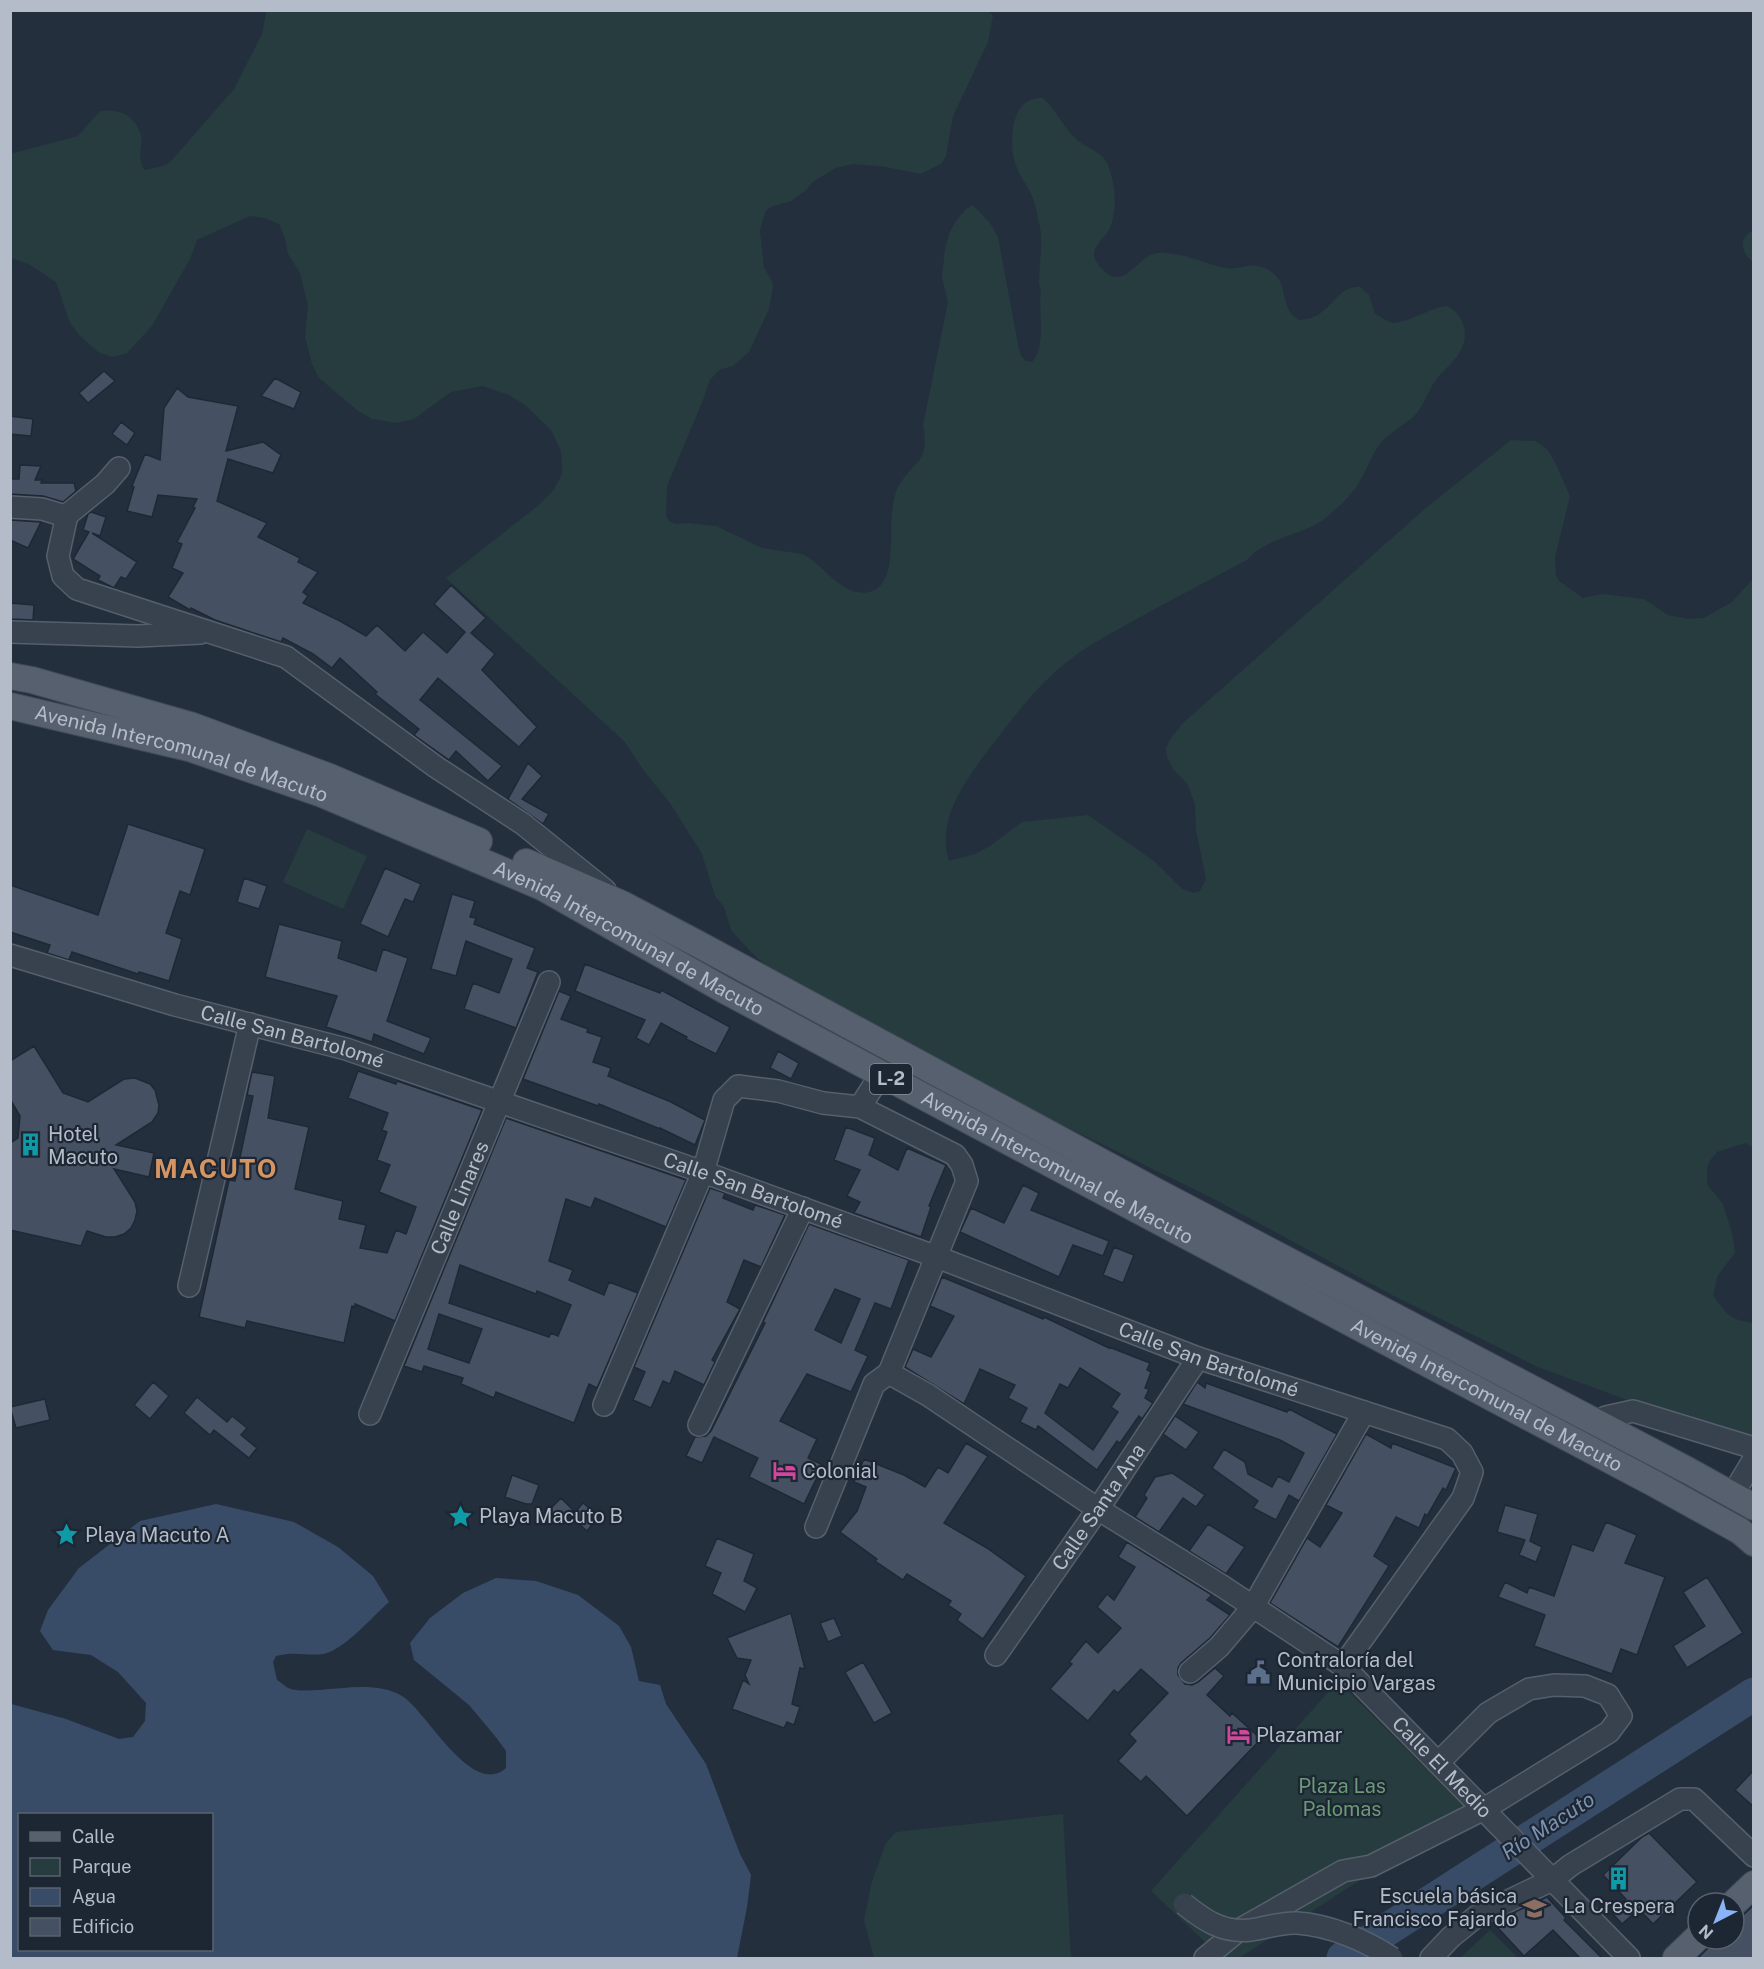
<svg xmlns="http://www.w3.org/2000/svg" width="1764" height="1969" viewBox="0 0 1764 1969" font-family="'Public Sans',sans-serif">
<rect width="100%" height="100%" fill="#242f3e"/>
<!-- green -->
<path fill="#263c3f" d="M268 11H988L993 15 988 42 953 116 946 156 942 163 921 174 886 167 853 164 836 168 814 181 805 191 791 201 770 207 765 212 760 231 764 268 771 279 773 286 769 309 749 352 733 366 719 370 710 380 703 400 667 486 666 516 669 521 675 524 689 523 716 526 762 548 802 554C823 563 842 598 869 592 898 586 889 533 892 513 893 503 895 490 901 482 919 457 929 460 923 425L948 302 942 277 945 249 949 234 955 222 966 209 973 205 990 223 998 237 1019 350 1021 356 1026 361 1032 362C1047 346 1038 311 1041 291L1039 283C1039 266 1044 239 1039 223 1037 213 1035 201 1030 192 1024 180 1017 172 1014 159 1009 136 1012 96 1043 98 1056 110 1062 125 1074 137 1085 149 1102 150 1108 165 1115 184 1118 208 1110 228 1104 242 1082 249 1103 270 1127 294 1138 249 1164 253 1173 254 1183 255 1191 258 1203 261 1214 266 1226 268 1237 270 1247 264 1257 266 1265 267 1272 271 1277 277 1287 288 1280 308 1299 320 1303 319 1309 319 1313 317 1332 310 1338 285 1360 287L1369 295 1375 314 1392 323C1412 322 1428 308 1447 306 1464 314 1470 335 1460 352 1454 362 1443 370 1436 380 1427 392 1423 409 1412 418 1401 427 1389 433 1380 444 1371 456 1366 472 1358 484 1351 496 1337 508 1327 517 1304 536 1270 535 1247 560 1212 578 1177 597 1142 616 1117 630 1091 643 1068 661 1034 688 1009 723 983 757 961 787 937 823 949 861L975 854 990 846 1022 822 1088 815 1154 861 1182 889 1194 893 1200 891 1206 879 1196 830 1195 805 1188 785 1173 769 1167 757 1166 748 1169 741 1182 724 1427 507 1511 440 1535 441 1547 449 1555 462 1570 496 1555 557 1556 575 1559 581 1583 598 1602 594 1644 599 1668 615 1688 619 1704 618 1732 602 1753 579V1148L1745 1143 1717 1152 1709 1162 1707 1169V1184L1723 1204 1732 1233 1735 1253 1718 1275 1713 1295C1726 1314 1730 1320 1753 1323V1438L1681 1420 1538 1367 1394 1296 1212 1198 854 1023 780 979 751 952 731 930 724 907 715 896 702 854 670 803 644 771 624 741 446 578 539 505 554 489 562 474V467L561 451 551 430 524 404 509 395 483 386 451 392 414 419 397 423 372 419 358 411 319 378 312 364 305 337 308 306 300 273 288 254 285 238 279 224 265 218 250 216 197 240 190 259 152 326 127 353 112 357 98 352 80 336 70 323 56 282 29 264 11 258 10 154 78 136 100 111C120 108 136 116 141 136 143 148 136 159 145 170L166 165 172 160 234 89 262 34 266 12Z
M1753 230V262C1741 252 1738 239 1753 230Z
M307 829 367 856 343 909 283 882Z
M1338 1681 1468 1811 1239 1958H1222L1151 1891Z
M1063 1814 1071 1958H874L864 1920 872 1881 886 1843 896 1832Z
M1490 1930 1517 1957 1460 1958Z"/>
<!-- water -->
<path fill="#394c67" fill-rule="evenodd" d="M216 1504 294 1522 338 1547 373 1576 389 1602C373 1616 343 1651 323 1654 306 1656 295 1651 276 1656L273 1662 277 1680C280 1682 285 1686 288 1688 298 1692 310 1690 320 1690 346 1688 379 1682 402 1696 425 1709 472 1799 506 1768V1751L495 1736 469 1705 414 1660 410 1643 430 1618 463 1593 496 1578 536 1581 578 1595 619 1626 631 1647 639 1681 660 1685 666 1704 706 1764 740 1854 751 1875 747 1907 737 1958H11V1704L66 1719 119 1739 133 1737 145 1721 146 1703 118 1672 91 1655 53 1650 40 1631 48 1610 79 1568 140 1521ZM20 1814H212V1950H20Z"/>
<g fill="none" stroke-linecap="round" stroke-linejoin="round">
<!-- river -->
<path stroke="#394c67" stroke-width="33" d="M1343 1958 1754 1694"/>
</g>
<!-- building -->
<path fill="#455162" stroke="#1f2835" stroke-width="1.5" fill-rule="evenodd" d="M104 371 115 381 88 403 79 393Z
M275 378 301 392 294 409 261 396Z
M177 388 188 397 238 406 226 451 263 442 281 455 273 473 228 459 217 501 267 523 258 537 300 558 298 562 318 572 303 592 308 596 303 603 340 621 366 636 377 625 405 651 423 632 447 653 465 632 434 604 451 585 486 618 471 633 495 654 482 670 537 727 519 747 438 678 420 700 502 766 488 781 456 751 449 760 414 735 419 729 375 694 377 692 340 658 332 668 313 654 283 638 281 642 215 620 191 608 190 610 168 597 183 573 172 568 182 544 177 542 195 508 193 507 197 499 158 495 152 517 127 511 134 487 132 486 145 454 160 460 164 408Z
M10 416 33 419 31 436 10 434Z
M121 422 135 433 127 445 112 434Z
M20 465 41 466 35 480H42L41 483H74L76 491 63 502 43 496 10 494V479H19Z
M91 512 106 517 100 536 92 533 137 562 126 579 121 577 114 588 98 580 100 576 73 559 89 532 83 530 88 514Z
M10 520 41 522 28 548 10 540Z
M10 603 34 605 33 620 10 619Z
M528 763 542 776 522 799 549 814 543 824 508 799Z
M128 824 205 849 190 895 180 891 166 933 182 939 169 981 139 972 138 974 72 952 69 960 47 953 50 945 10 932V885L98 915Z
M385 868 421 884 413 902 405 899 388 937 360 924Z
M244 878 267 886 259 909 237 902Z
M452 894 475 901 470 917 476 918 474 924 535 948 527 968 538 972 516 1028 464 1009 473 983 499 993 512 959 466 941 456 976 431 969Z
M279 924 342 941 338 958 376 971 383 949 408 958 387 1021 431 1038 424 1054 374 1034 372 1042 326 1027 337 996 265 977Z
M585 964 660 993 661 990 730 1027 716 1054 686 1039 687 1037 661 1023 649 1045 636 1038 645 1020 575 991Z
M559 991 571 996 561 1019 588 1029 587 1032 602 1037 593 1062 611 1068 608 1076 671 1102 705 1120 695 1145 660 1128V1129L599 1104 598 1106 523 1079Z
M34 1046 63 1093 88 1102 124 1079 135 1078 150 1084 155 1090 159 1105 158 1113 152 1122 116 1145 154 1153 149 1177 114 1169 135 1202 137 1211 135 1220 131 1228 124 1234 115 1237H106L87 1231 81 1246 10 1230V1143L18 1138 20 1116 10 1099V1061Z
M778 1051 799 1063 791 1079 770 1068Z
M358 1071 396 1084 397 1081 482 1110 395 1321 355 1304V1307L352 1306 344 1343 247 1321 245 1328 199 1317 229 1180 235 1181 253 1096 247 1095 252 1072 275 1076 268 1118 309 1127 295 1189 343 1201 339 1219 366 1225 360 1248 387 1253 396 1230 406 1234 416 1207 379 1192 390 1165 377 1160 387 1132 382 1130 388 1113 348 1098Z
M506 1118 686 1180 666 1227 595 1198 591 1208 566 1199 549 1261 573 1270 569 1280 604 1295 609 1282 638 1293 597 1388 589 1384 574 1423 496 1392 494 1398 461 1384 463 1378 424 1366 422 1372 404 1366ZM460 1265 536 1294 537 1291 571 1305 558 1336 551 1333 549 1337 449 1303ZM439 1314 482 1329 469 1363 428 1349Z
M846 1127 875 1138 869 1155 898 1170 907 1148 946 1165 929 1206 931 1207 921 1237 854 1213 860 1202 847 1196 860 1170 834 1160Z
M1023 1185 1039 1193 1031 1210 1109 1241 1103 1256 1073 1245 1059 1277 960 1232 971 1208 1004 1223Z
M710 1188 725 1193 723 1198 753 1210 755 1205 785 1215 761 1267 744 1260 727 1302 740 1309 712 1360 715 1362 704 1385 675 1371 670 1384 663 1381 651 1408 633 1400 645 1372 634 1367Z
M809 1224 909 1260 891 1309 875 1303 855 1350 868 1356 851 1392 807 1374 780 1421 817 1439 808 1458 823 1465 804 1504 749 1477 758 1458 714 1437 702 1463 686 1456 695 1437 706 1436 711 1431 765 1323 763 1322ZM835 1289 860 1299 841 1343 815 1330Z
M1114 1247 1134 1255 1123 1283 1103 1275Z
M942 1277 1043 1319 1044 1317 1109 1348V1347L1150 1363 1147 1370 1151 1372 1145 1388 1149 1389 1145 1398 1153 1403 1142 1419 1139 1416 1120 1443 1117 1441 1097 1470 1038 1426 1036 1430 1020 1422 1027 1408 1008 1398 1015 1385 980 1369 964 1404 905 1367 913 1349 931 1357 954 1316 930 1306ZM1080 1368 1120 1394 1111 1407 1118 1412 1093 1450 1045 1413 1060 1384 1068 1388Z
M153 1382 169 1396 150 1419 134 1405Z
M1197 1382 1205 1388 1206 1383 1287 1412 1289 1409 1337 1434 1299 1501 1289 1495 1276 1520 1253 1508 1258 1501 1212 1468 1224 1449 1245 1462 1248 1474 1272 1487 1278 1476 1289 1482 1304 1453 1280 1440 1183 1404Z
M197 1397 227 1422 232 1416 247 1428 241 1435 257 1448 249 1458 214 1430 210 1435 184 1413Z
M45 1399 50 1420 16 1428 10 1407Z
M1175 1416 1199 1432 1186 1450 1163 1434Z
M1366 1434 1391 1448 1392 1443 1456 1468 1446 1490 1443 1488 1427 1516 1425 1514 1419 1528 1396 1517 1374 1556 1389 1566 1338 1647 1270 1603 1307 1538 1320 1547 1342 1513 1326 1505Z
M966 1443 988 1456 944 1523 987 1548 1026 1576 983 1639 957 1620 961 1614 948 1605 951 1601 907 1574 903 1580 875 1561 877 1559 840 1532 857 1511 866 1487 854 1482 864 1459 904 1475 925 1487 938 1467 948 1473Z
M1172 1473 1205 1495 1196 1507 1183 1498 1159 1532 1135 1517 1147 1498 1144 1495 1155 1477Z
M512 1475 539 1485 532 1504H526L505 1497Z
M561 1498 573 1510 562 1522 549 1510Z
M583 1503 599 1516 587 1531 571 1517Z
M1505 1505 1538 1514 1530 1541 1542 1547 1536 1562 1519 1555 1525 1540 1497 1532Z
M1606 1522 1637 1535 1625 1563 1665 1577 1637 1655 1621 1649 1612 1674 1534 1646 1545 1615 1498 1597 1505 1582 1527 1593 1529 1587 1554 1596 1572 1544 1593 1551Z
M1208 1524 1245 1547 1226 1574 1189 1551Z
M717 1538 754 1554 744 1581 757 1588 745 1612 712 1594 721 1573 705 1566Z
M1127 1542 1212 1595 1207 1600 1230 1615 1210 1638 1181 1663 1178 1668V1675L1185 1684 1192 1685 1198 1682 1215 1668 1224 1676 1207 1695 1230 1716 1232 1713 1261 1739 1187 1816 1146 1776 1141 1782 1118 1761 1136 1741 1129 1734 1168 1693 1141 1669 1118 1693 1114 1690 1088 1721 1050 1689 1072 1664 1069 1662 1086 1641 1098 1653 1121 1628 1097 1607 1107 1594 1114 1600 1135 1567 1118 1557Z
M1707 1577 1743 1633 1687 1668 1673 1646 1705 1626 1683 1592Z
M791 1613 805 1669 800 1668 792 1704 800 1707 794 1725 787 1722 784 1728 732 1709 743 1680 749 1684 745 1675 751 1660 737 1658 727 1638Z
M834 1618 842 1636 828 1642 820 1623Z
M863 1662 892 1713 874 1723 845 1672Z
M1754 1770V1807L1735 1790Z
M1649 1833 1697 1882 1653 1924 1639 1909 1622 1924 1612 1913 1626 1899 1603 1875 1642 1837Z
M1547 1897 1566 1918 1564 1920 1603 1959H1581L1553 1930 1524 1956 1498 1928 1517 1911Z
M1754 1905V1959H1697L1709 1947 1713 1939H1734V1918L1744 1914Z"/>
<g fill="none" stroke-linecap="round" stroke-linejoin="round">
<defs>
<g id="minor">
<path d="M10 507 42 509 62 515H67L105 484 119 468"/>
<path d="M67 515 58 556 63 576 77 589 286 657 436 767 523 824 605 890"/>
<path d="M10 632 138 636 201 633"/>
<path id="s1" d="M10 955 175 1005 346 1049 703 1172 937 1257 1198 1358 1447 1439 1462 1453 1472 1472 1463 1498 1343 1666"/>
<path d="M860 1107 881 1074"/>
<path d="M189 1286 250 1024"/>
<path id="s2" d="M889 1373 928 1395 1098 1509 1222 1586 1343 1666 1629 1958"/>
<path d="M604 1405 703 1172 724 1100 738 1086 778 1091 823 1103 860 1107 955 1155 962 1165 967 1181 889 1373"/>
<path id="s3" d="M370 1414 549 982"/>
<path d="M1597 1422 1606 1417 1633 1411 1754 1448"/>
<path d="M699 1425 803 1208"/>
<path d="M1733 1494 1754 1459"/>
<path d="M816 1527 874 1384 889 1373"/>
<path id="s4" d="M996 1655 1098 1509 1198 1358"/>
<path d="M1190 1672 1219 1647 1253 1607 1364 1412"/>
<path d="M1205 1958 1239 1930 1343 1871 1371 1866 1484 1809 1609 1732 1621 1716 1608 1695 1585 1686 1554 1685 1529 1689 1488 1713 1438 1763"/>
<path d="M1431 1958 1451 1937 1477 1916 1552 1880 1571 1865 1680 1799H1694L1754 1856"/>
</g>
<g id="major">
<path d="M10 676 32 680 193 726 330 777 479 841"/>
<path id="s5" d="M10 706 189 748 322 794 542 887 726 991 881 1074 1655 1484 1740 1531 1754 1543"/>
<path d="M526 862 622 904 698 944 1159 1193 1689 1471 1754 1507"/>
<path d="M1734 1903 1754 1884"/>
<path d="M1676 1958 1698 1937"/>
</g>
</defs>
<!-- minor casing -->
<use href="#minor" stroke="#565f6c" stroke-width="24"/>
<!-- major casing -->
<use href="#major" stroke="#414a57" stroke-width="28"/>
<!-- minor -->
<use href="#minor" stroke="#38414e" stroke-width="21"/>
<!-- major -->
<use href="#major" stroke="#56606e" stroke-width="26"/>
<defs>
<path id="minor-bridge" d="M1184 1904C1205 1921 1223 1933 1251 1930 1266 1928 1282 1922 1297 1923 1329 1925 1365 1940 1392 1958"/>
</defs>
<!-- minor-bridge casing -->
<use href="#minor-bridge" stroke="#565f6c" stroke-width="24" stroke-linecap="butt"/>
<!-- minor-bridge -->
<use href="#minor-bridge" stroke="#38414e" stroke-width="21"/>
</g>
<!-- icons -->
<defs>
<symbol id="building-bare" viewBox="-9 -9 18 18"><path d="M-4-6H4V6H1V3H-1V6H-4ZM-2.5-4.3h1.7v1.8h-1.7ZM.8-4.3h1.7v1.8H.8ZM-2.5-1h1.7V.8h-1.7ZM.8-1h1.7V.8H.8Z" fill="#0f9aa8" stroke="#1d2633" stroke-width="2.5" paint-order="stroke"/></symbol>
<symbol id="hotel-bare" viewBox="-9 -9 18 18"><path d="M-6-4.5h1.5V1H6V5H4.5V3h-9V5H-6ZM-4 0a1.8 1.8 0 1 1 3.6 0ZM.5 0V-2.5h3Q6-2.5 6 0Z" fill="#d1479c" stroke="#1d2633" stroke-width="2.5" paint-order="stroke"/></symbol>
<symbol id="sight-bare" viewBox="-9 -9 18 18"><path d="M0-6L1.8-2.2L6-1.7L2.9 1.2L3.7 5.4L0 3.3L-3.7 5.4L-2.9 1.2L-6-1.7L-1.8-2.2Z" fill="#0f9aa8" stroke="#1d2633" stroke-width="2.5" paint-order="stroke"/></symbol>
<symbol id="civic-bare" viewBox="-9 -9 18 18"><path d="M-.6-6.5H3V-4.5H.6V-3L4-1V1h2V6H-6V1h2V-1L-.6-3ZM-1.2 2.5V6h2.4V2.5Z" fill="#5c6f8a" stroke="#1d2633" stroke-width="2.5" paint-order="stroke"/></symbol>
<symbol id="school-bare" viewBox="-9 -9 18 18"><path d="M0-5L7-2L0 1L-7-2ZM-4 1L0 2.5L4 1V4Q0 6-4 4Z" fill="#8d6e63" stroke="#1d2633" stroke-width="2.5" paint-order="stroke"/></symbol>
</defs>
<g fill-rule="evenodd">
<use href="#building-bare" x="14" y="1128" width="33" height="33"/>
<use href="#hotel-bare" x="768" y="1454" width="33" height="33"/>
<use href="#sight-bare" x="444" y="1500" width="33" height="33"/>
<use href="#sight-bare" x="50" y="1518" width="33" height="33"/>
<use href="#civic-bare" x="1242" y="1656" width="33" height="33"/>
<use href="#hotel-bare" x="1222" y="1718" width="33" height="33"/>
<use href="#building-bare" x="1602" y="1862" width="33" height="33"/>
<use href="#school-bare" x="1518" y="1892" width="33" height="33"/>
</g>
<g text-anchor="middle" stroke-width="4.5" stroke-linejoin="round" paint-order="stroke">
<!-- shield labels -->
<rect fill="#1d2633" stroke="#878f9c" stroke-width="1.5" x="870" y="1064" width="42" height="30" rx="4.5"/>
<g font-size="18" font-weight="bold" fill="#b4bcc9">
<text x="891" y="1085">L-2</text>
</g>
<!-- street labels -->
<g font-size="20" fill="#b4bcc9" stroke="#1d2633">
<text dy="7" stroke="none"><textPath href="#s5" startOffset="178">Avenida Intercomunal de Macuto</textPath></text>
<text dy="7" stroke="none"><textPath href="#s5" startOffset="664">Avenida Intercomunal de Macuto</textPath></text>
<text dy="7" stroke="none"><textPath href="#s1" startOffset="294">Calle San Bartolomé</textPath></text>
<text dy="7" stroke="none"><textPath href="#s5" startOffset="1150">Avenida Intercomunal de Macuto</textPath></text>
<text dy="7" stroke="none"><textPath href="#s1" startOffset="780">Calle San Bartolomé</textPath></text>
<text dy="7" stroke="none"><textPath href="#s3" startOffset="234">Calle Linares</textPath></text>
<text dy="7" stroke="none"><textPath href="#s1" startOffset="1266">Calle San Bartolomé</textPath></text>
<text dy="7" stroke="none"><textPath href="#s5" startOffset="1636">Avenida Intercomunal de Macuto</textPath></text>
<text dy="7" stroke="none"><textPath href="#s4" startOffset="180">Calle Santa Ana</textPath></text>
<text dy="7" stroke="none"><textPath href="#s2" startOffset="682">Calle El Medio</textPath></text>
</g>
<!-- poi labels -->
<g font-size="20" fill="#b4bcc9" stroke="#1d2633" text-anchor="start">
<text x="48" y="1141">Hotel<tspan x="48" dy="23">Macuto</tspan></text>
<text x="802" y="1478">Colonial</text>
<text x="479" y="1523">Playa Macuto B</text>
<text x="85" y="1542">Playa Macuto A</text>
<text x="1277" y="1667">Contraloría del<tspan x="1277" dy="23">Municipio Vargas</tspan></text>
<text x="1256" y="1742">Plazamar</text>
<text x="1517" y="1903" text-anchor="end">Escuela básica<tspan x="1517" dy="23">Francisco Fajardo</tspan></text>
<text x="1619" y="1913" text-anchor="middle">La Crespera</text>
</g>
<!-- park labels -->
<g font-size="20" fill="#6b9a76" stroke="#1d2633">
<text x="1342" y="1793">Plaza Las<tspan x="1342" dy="23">Palomas</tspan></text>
</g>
<!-- water labels -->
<g font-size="21" font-style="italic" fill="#7c92b1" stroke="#1d2633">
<text transform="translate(1548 1826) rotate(-33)" y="7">Río Macuto</text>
</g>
<!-- district labels -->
<g font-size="26" font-weight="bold" letter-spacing="1.5" fill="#d59563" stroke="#1d2633">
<text x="216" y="1178">MACUTO</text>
</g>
</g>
<!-- border -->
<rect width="1764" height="1969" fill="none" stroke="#b4bcc9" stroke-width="24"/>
<!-- legend -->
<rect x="18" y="1813" width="195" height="138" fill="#1d2633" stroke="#59626f" stroke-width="1.5"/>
<rect x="30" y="1832" width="30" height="9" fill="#56606e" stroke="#59626f" stroke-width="1.5"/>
<text x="72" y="1843" font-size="18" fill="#b4bcc9">Calle</text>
<rect x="30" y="1858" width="30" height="18" fill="#263c3f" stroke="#59626f" stroke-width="1.5"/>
<text x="72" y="1873" font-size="18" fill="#b4bcc9">Parque</text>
<rect x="30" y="1888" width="30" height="18" fill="#394c67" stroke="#59626f" stroke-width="1.5"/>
<text x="72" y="1903" font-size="18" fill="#b4bcc9">Agua</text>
<rect x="30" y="1918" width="30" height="18" fill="#455162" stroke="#59626f" stroke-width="1.5"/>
<text x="72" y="1933" font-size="18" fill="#b4bcc9">Edificio</text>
<!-- north arrow -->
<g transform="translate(1716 1921) rotate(222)"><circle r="28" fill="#1d2633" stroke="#59626f" stroke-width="1.5"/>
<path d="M0-4.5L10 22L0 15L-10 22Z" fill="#8ab4f8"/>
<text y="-9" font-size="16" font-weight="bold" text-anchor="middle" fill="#b4bcc9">N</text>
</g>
</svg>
